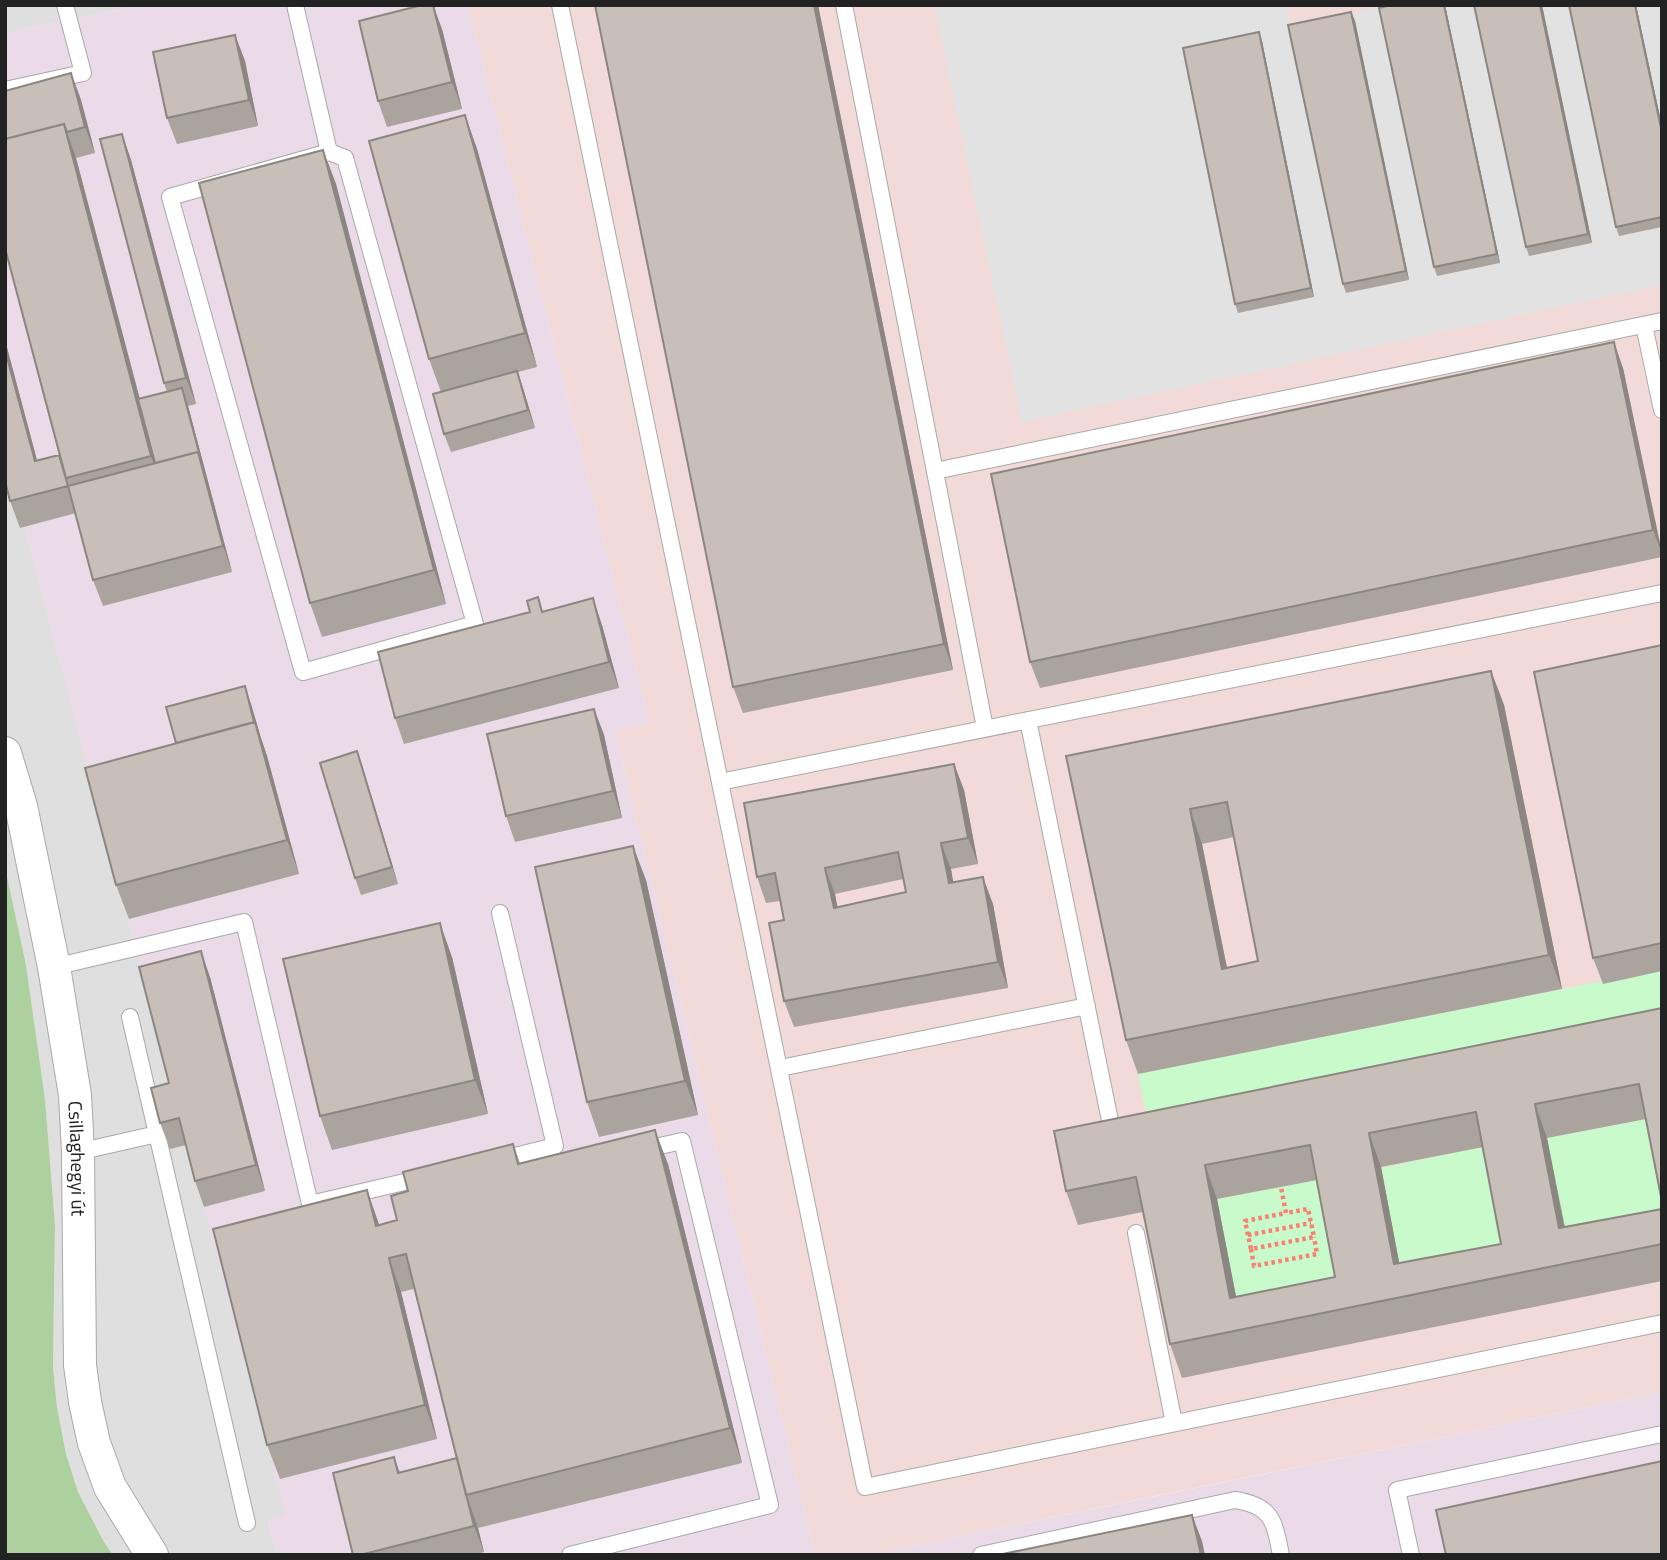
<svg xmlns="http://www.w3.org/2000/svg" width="1667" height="1560" viewBox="0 0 1667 1560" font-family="'Titillium Web',sans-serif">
<rect width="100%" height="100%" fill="#f2efe9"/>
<!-- residential -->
<path fill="#e0dfdf" d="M5 5H142L18 30 5 36Z
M5 453 286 1515 268 1521 278 1555H113L104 1542 78 1492 66 1454 57 1407 53 1367 55 1225 45 1099 26 965 5 867Z"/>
<!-- commercial -->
<path fill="#f2dad9" d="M468 5H1662V1392L868 1555H815L615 731 650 723Z"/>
<!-- industrial -->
<path fill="#ebdbe8" d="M142 5H468L650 723 615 731 815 1555H278L268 1521 285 1514 5 453V36L18 30Z
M1662 1392V1555H868L1318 1463Z"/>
<!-- forest -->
<path fill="#add19e" d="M5 867 26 965 45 1099 55 1225 53 1367 57 1407 66 1454 78 1492 104 1542 113 1555H5Z"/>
<!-- park -->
<path fill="#c8facc" d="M1662 969V1045L1153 1147 1138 1074Z
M1651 1118 1662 1172V1245L1571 1262 1547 1138Z
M1488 1146 1514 1278 1406 1298 1381 1168Z
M1322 1179 1348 1311 1243 1332 1217 1199Z"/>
<!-- parking -->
<path fill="#e2e2e2" d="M934 5H1287L1292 26 1390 5H1662V285L1022 422Z"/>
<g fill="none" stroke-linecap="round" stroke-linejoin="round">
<defs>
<path id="lane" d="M295 5 329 152
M560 5 865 1487 1662 1323
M844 5 985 728
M5 90 83 73 65 5
M329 152 345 158 475 624 303 672 170 197Z
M1644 325 1662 410
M935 471 1662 321
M1028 720 1114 1140
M720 782 1662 593
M54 967 244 922 310 1204 426 1177
M130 1017 247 1523
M780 1068 1087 1006
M78 1152 157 1134
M499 1160 555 1146 500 913
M1136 1233 1174 1423
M570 1555 770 1505 682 1141 642 1150
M981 1555 1235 1500C1273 1506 1274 1521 1281 1555
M1411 1555 1397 1490 1662 1434"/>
<g id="street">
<path id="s1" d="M5 753 21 806 54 967 75 1095 78 1152 80 1365 85 1402 94 1443 110 1487 152 1555"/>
</g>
</defs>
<!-- lane casing -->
<use href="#lane" stroke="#a9a9a9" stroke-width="18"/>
<!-- street casing -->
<use href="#street" stroke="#a9a9a9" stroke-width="34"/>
<!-- path -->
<path stroke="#fa8072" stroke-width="4.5" stroke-dasharray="3.5 3.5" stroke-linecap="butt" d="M1280 1182 1286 1213 1308 1209 1314 1237 1251 1249 1245 1221 1286 1213
M1248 1235 1311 1223
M1251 1249 1254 1266 1317 1254 1314 1237"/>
<!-- lane -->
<use href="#lane" stroke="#fff" stroke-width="16"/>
<!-- street -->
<use href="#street" stroke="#fff" stroke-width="32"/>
</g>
<!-- wall -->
<path fill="#aba49e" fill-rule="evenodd" d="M595 5H818L953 670 743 713 733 687Z
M1445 5 1500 263 1437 276 1434 267Z
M1474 5H1542L1592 243 1529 256 1526 247Z
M1569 5H1636L1662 126V227L1619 236 1616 227Z
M1351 12 1355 21 1409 280 1346 293 1343 284Z
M442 29 462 109 387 127 378 101Z
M235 35 245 61 258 126 177 144 167 118Z
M1262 41 1314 297 1238 313 1235 304Z
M71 73 81 100 95 153 76 158 140 399 167 392 164 383 122 134 131 160 196 404 188 406 232 572 103 606 93 580 76 513 20 528 10 501 5 481V340L37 460 59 455 5 248Z
M465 115 477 149 537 367 518 372 535 428 451 452 444 434 441 392 429 359Z
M323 150 336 184 446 604 322 637 310 603Z
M1623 368 1662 552V557L1040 688 1030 662Z
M543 611 602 625 619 688 404 744 395 718Z
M1662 645V971L1603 984 1593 958Z
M1491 671 1504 705 1562 989 1138 1074 1126 1040 1066 756ZM1234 837 1258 961 1227 968 1202 844Z
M251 704 260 735 267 756 299 874 129 919 116 885 176 743Z
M594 709 604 735 622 818 515 842 506 816Z
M357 751 363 769 398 884 361 895 355 878Z
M954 764 964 790 978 864 951 869 953 883 993 904 1008 988 794 1027 784 1001V920L780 901 766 903 757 877ZM903 879 906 892 837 908 835 894Z
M646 880 698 1115 599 1137 587 1102Z
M452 957 488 1114 332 1150 320 1116Z
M210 977 265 1191 204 1207 195 1181 186 1145 170 1149 160 1123 169 1083Z
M1662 1008 1646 1119 1547 1138 1565 1227 1662 1209V1281L1182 1378 1170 1344 1143 1212 1078 1225 1066 1191ZM1483 1147 1501 1244 1399 1263 1381 1167ZM1317 1180 1335 1277 1236 1297 1217 1199Z
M513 1144 520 1163 668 1164 742 1463 478 1528 484 1552 474 1555H353L394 1457 400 1472 457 1458 414 1289 401 1292 437 1439 280 1479 267 1445 379 1225 397 1220 408 1191Z"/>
<!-- shaded-wall -->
<path fill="#8b8681" d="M433 5 442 29 462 109 452 82Z
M814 5H818L953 670 944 644Z
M1444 5H1445L1500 263 1497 254Z
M1540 5H1542L1592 243 1588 234Z
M1635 5H1636L1662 126V133Z
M1351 12 1355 21 1409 280 1406 271Z
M1259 32 1262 41 1314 297 1311 288Z
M235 35 245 61 258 126 249 100Z
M71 73 81 100 95 153 85 127Z
M465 115 477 149 537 367 525 333Z
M64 124 76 158 159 472H157L151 456Z
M122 134 131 160 196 404 186 378Z
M323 150 336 184 446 604 434 570Z
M5 340 44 487 35 461 5 350Z
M1614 342 1623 368 1662 554 1653 530Z
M517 371 523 388 535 428 528 410Z
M182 388 188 406 232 572 223 546Z
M593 598 602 625 619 688 609 662Z
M1491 671 1504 705 1562 989 1549 955Z
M245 686 251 704 260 735 267 756 299 874 287 840Z
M594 709 604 735 622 818 613 791Z
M357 751 363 769 398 884 392 867Z
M954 764 964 790 978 864 968 838Z
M1190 809 1202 844 1234 1003 1222 969Z
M941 843 951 869 958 910 949 883Z
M633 846 646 880 698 1115 685 1081Z
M825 868 835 894 843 935 834 908Z
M983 877 993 904 1008 988 998 962Z
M440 923 452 957 488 1114 475 1080Z
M201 951 210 977 265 1191 256 1165Z
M1535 1104 1547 1138 1571 1262 1559 1228Z
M655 1130 668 1164 742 1463 730 1428Z
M1369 1133 1381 1167 1406 1298 1394 1264Z
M1205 1165 1217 1199 1243 1332 1230 1298Z
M367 1190 379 1224 388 1260 376 1226Z
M389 1258 401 1292 437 1439 425 1405Z
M469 1502 478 1528 484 1552 474 1526Z
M1192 1515 1202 1541 1205 1555H1201Z"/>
<!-- building -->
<path fill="#c7bfb8" stroke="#8b8681" stroke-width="2" fill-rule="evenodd" d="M422 5H433L452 82 378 101 359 21Z
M595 5H814L944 644 733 687Z
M1391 5H1444L1497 254 1434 267 1379 8Z
M1474 5H1540L1588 234 1526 247Z
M1569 5H1635L1662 133V217L1616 227Z
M1351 12 1406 271 1343 284 1288 25Z
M1259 32 1311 288 1235 304 1183 48Z
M235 35 249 100 167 118 153 52Z
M71 73 85 127 67 132 64 124 5 139V91Z
M465 115 525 333 429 359 369 141Z
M64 124 151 456 66 478 5 248V139Z
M122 134 186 378 164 383 100 139Z
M323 150 434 570 310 603 199 183Z
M1614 342 1653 530 1030 662 991 474Z
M5 350 35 461 59 455 68 486 10 501 5 481Z
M517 371 528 410 444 434 433 394Z
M182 388 201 460 198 452 155 463 138 399Z
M198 452 223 546 93 580 68 486Z
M538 597 542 612 593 598 609 662 395 718 378 652 530 612 527 601Z
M1662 645V943L1593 958 1534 672Z
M1491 671 1549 955 1126 1040 1066 756ZM1227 802 1258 961 1222 969 1190 809Z
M245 686 254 722 176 743 166 707Z
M594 709 613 791 506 816 487 734Z
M255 722 287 840 116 885 85 768Z
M357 751 392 867 355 878 320 763Z
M954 764 968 838 941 843 949 883 983 877 998 962 784 1001 769 923 784 920 775 873 757 877 744 803ZM898 852 906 892 834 908 825 868Z
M633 846 685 1081 587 1102 535 867Z
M440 923 475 1080 320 1116 283 959Z
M201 951 256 1165 195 1181 179 1118 160 1123 151 1088 169 1083 139 967Z
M1662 1008V1202L1639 1084 1535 1104 1559 1228 1662 1209V1244L1170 1344 1136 1177 1066 1191 1054 1131ZM1476 1112 1501 1244 1394 1264 1369 1133ZM1310 1145 1335 1277 1230 1298 1205 1165Z
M655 1130 730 1428 466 1495 406 1254 389 1258 425 1405 267 1445 213 1229 367 1190 376 1226 397 1220 391 1196 408 1191 403 1172 513 1144 518 1164Z
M394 1457 398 1473 457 1458 474 1526 360 1555H353L333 1473Z
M1662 1461V1555H1446L1436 1510Z
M1192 1515 1201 1555H998Z"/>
<g text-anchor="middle" stroke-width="6" stroke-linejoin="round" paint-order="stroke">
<!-- street labels -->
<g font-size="19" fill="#222" stroke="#fff">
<text dy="7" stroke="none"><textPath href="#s1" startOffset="413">Csillaghegyi út</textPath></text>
</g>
</g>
<!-- border -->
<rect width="1667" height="1560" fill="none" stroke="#222222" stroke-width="14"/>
</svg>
